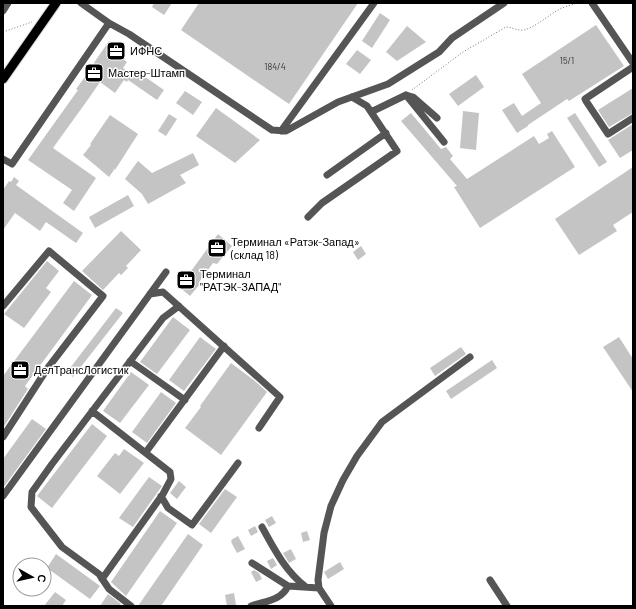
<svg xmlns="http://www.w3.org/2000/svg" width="636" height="609" viewBox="0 0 636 609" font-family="Barlow,sans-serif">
<rect width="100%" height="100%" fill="#fff"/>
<!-- building -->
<path fill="#c4c4c4" d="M154 3H172L164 15 152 7Z
M199 3H358L289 104 181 30Z
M380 13 390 20 372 48 362 41Z
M596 25 624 66 569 101 567 99 528 125V126L517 133 502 110 514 103 522 116 541 103 522 74Z
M407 26 426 42 397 61 386 52Z
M109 41 120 49 116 54 127 62 123 68 135 76 138 72 164 90 157 100 128 80 127 82 124 80 115 93 100 82 89 98 53 148 96 178 74 211 63 203 72 190 28 160 78 90 76 89 88 73H87Z
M357 50 371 60 360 74 346 64Z
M476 75 484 87 458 106 449 94Z
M633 88V113L609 127 598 110Z
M185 91 202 102 193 115 176 103Z
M216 108 260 140 235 163 196 136Z
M463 111 479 113 476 150 460 148Z
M411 113 441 149 446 147 453 156 450 159 467 179 534 136 539 144 549 138 547 134 552 131 575 167 480 228 454 187 457 186 401 121Z
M575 113 607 162 599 167 567 118Z
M169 114 177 119 166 136 158 131Z
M110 115 138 134 115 170 113 168 114 170 109 177 83 155 91 145 90 144Z
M633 124V150L620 158 608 140Z
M193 153 199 165 180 175 186 183 148 204 142 194 125 179 138 161 152 173Z
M633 167V212L613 225 617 231 579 255 555 219Z
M14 177 19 181 16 185 83 233 76 243 46 222 40 231 15 213 3 230V190L9 181 11 182Z
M128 195 134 206 95 228 89 217Z
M121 231 141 250 126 266 128 268 121 275 119 273 103 290 82 271Z
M218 234 232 246 217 264 213 263 199 282 200 284 190 296 177 285 187 274H189Z
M361 246 366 254 358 260 353 252Z
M47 261 59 271 46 288 51 292 24 328 4 314Z
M74 281 92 295 25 386 28 389 3 428V376Z
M116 308 123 313 73 377 67 372Z
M173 317 190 330 157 374 140 362Z
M200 337 216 349 184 391 169 380Z
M619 337 633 359V392L603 347Z
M461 347 466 354 435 376 430 368Z
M492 360 497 368 451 399 446 391Z
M231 363 255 381 267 392 221 455 185 428 201 407 200 406Z
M131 372 149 385 120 423 103 411Z
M161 392 176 403 147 443 132 432Z
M32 419 46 429 3 488V459Z
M92 424 107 436 52 508 37 496Z
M124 449 144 463 120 494 97 476 115 453 119 456Z
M149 477 162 486 133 527 119 518Z
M179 481 186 487 177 499 170 493Z
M225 489 237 497 211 533 199 524Z
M160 511 177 523 126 596 111 582Z
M272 516 276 523 269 527 265 520Z
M255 526 258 532 251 536 248 530Z
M307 531 310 540 303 542 301 533Z
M188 534 203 545 161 606H138Z
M238 536 245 549 237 553 231 542 232 541 231 540Z
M291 549 296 559 289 563 283 553Z
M56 554 100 586 90 599 47 568Z
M273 558 277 565 271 569 267 561Z
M340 562 344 569 328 579 324 572Z
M254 570 259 573 262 579 256 582 251 572Z
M55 592 66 600 62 606H44Z
M234 593 236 605 227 606 225 595Z
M108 594 121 604 119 606H100Z"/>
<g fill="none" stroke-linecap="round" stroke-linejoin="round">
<defs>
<path id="major" d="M3 79 56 3"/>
</defs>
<!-- major casing -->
<use href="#major" stroke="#dbdbdb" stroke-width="11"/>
<!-- path -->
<path stroke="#777" stroke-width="1" stroke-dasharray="1 2" stroke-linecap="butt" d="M3 32 32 22
M412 90 463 52 506 27C512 27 517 31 524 30 538 26 549 14 562 8 567 6 572 5 577 3"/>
<!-- minor -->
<path stroke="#555" stroke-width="7" d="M81 3 109 23 129 34 272 130 286 131 338 102 388 84 439 52 452 38 504 3
M592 3 633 63
M3 11 8 3
M633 67 585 99 586 101 608 134 633 118
M406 95 444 142
M371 112 406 95 413 97 437 118
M281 131 374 3
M3 159 12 164 109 23
M327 175 386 133
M308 217 322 203 397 151 367 106 352 97
M150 294 163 292 280 397 259 428
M3 306 49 251 103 296 47 369 3 437
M130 361 185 400
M92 411 170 472 171 479 163 494 102 579
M146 452 224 346
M3 496 166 272
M161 496 168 508 192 525 238 463
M262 527C274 549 286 572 306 587
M252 563 288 586 319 588
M490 580 507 606
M131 606 109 589 99 574 62 547 31 507 32 492 52 464 163 318 179 306
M251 606C265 601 281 601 288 586
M331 606 319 588 318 580 324 533 331 506 343 480 357 456 382 422 470 357"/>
<!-- major -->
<use href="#major" stroke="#000" stroke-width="9"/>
</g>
<!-- icons -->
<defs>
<symbol id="office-square" viewBox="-11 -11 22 22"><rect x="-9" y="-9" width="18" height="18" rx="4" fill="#000" stroke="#fff"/><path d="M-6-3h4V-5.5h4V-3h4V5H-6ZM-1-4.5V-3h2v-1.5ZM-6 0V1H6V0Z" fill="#fff"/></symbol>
</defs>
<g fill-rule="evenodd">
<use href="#office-square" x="105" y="40" width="22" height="22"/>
<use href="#office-square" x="83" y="62" width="22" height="22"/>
<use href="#office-square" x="206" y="237" width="22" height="22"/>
<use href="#office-square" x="175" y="269" width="22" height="22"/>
<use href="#office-square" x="9" y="359" width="22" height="22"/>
</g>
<g text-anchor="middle" stroke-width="3" stroke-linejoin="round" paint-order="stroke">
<!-- number labels -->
<g font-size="9" fill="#313131">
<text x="567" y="64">15/1</text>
<text x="275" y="70">184/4</text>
</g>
<!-- poi labels -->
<g font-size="11" fill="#000" stroke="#fff" text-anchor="start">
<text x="130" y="55">ИФНС</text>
<text x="108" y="77">Мастер-Штамп</text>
<text x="231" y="246">Терминал «Ратэк-Запад»<tspan x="231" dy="13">(склад 18)</tspan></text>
<text x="200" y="278">Терминал<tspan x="200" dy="13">"РАТЭК-ЗАПАД"</tspan></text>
<text x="34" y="374">ДелТрансЛогистик</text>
</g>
</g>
<!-- border -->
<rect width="636" height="609" fill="none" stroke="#000000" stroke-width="8"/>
<!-- north arrow -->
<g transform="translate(32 577) rotate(98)"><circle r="19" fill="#ffffff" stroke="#999999"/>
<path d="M0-3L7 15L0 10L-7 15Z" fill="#000000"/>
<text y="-6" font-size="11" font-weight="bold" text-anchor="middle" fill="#000000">С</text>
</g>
</svg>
